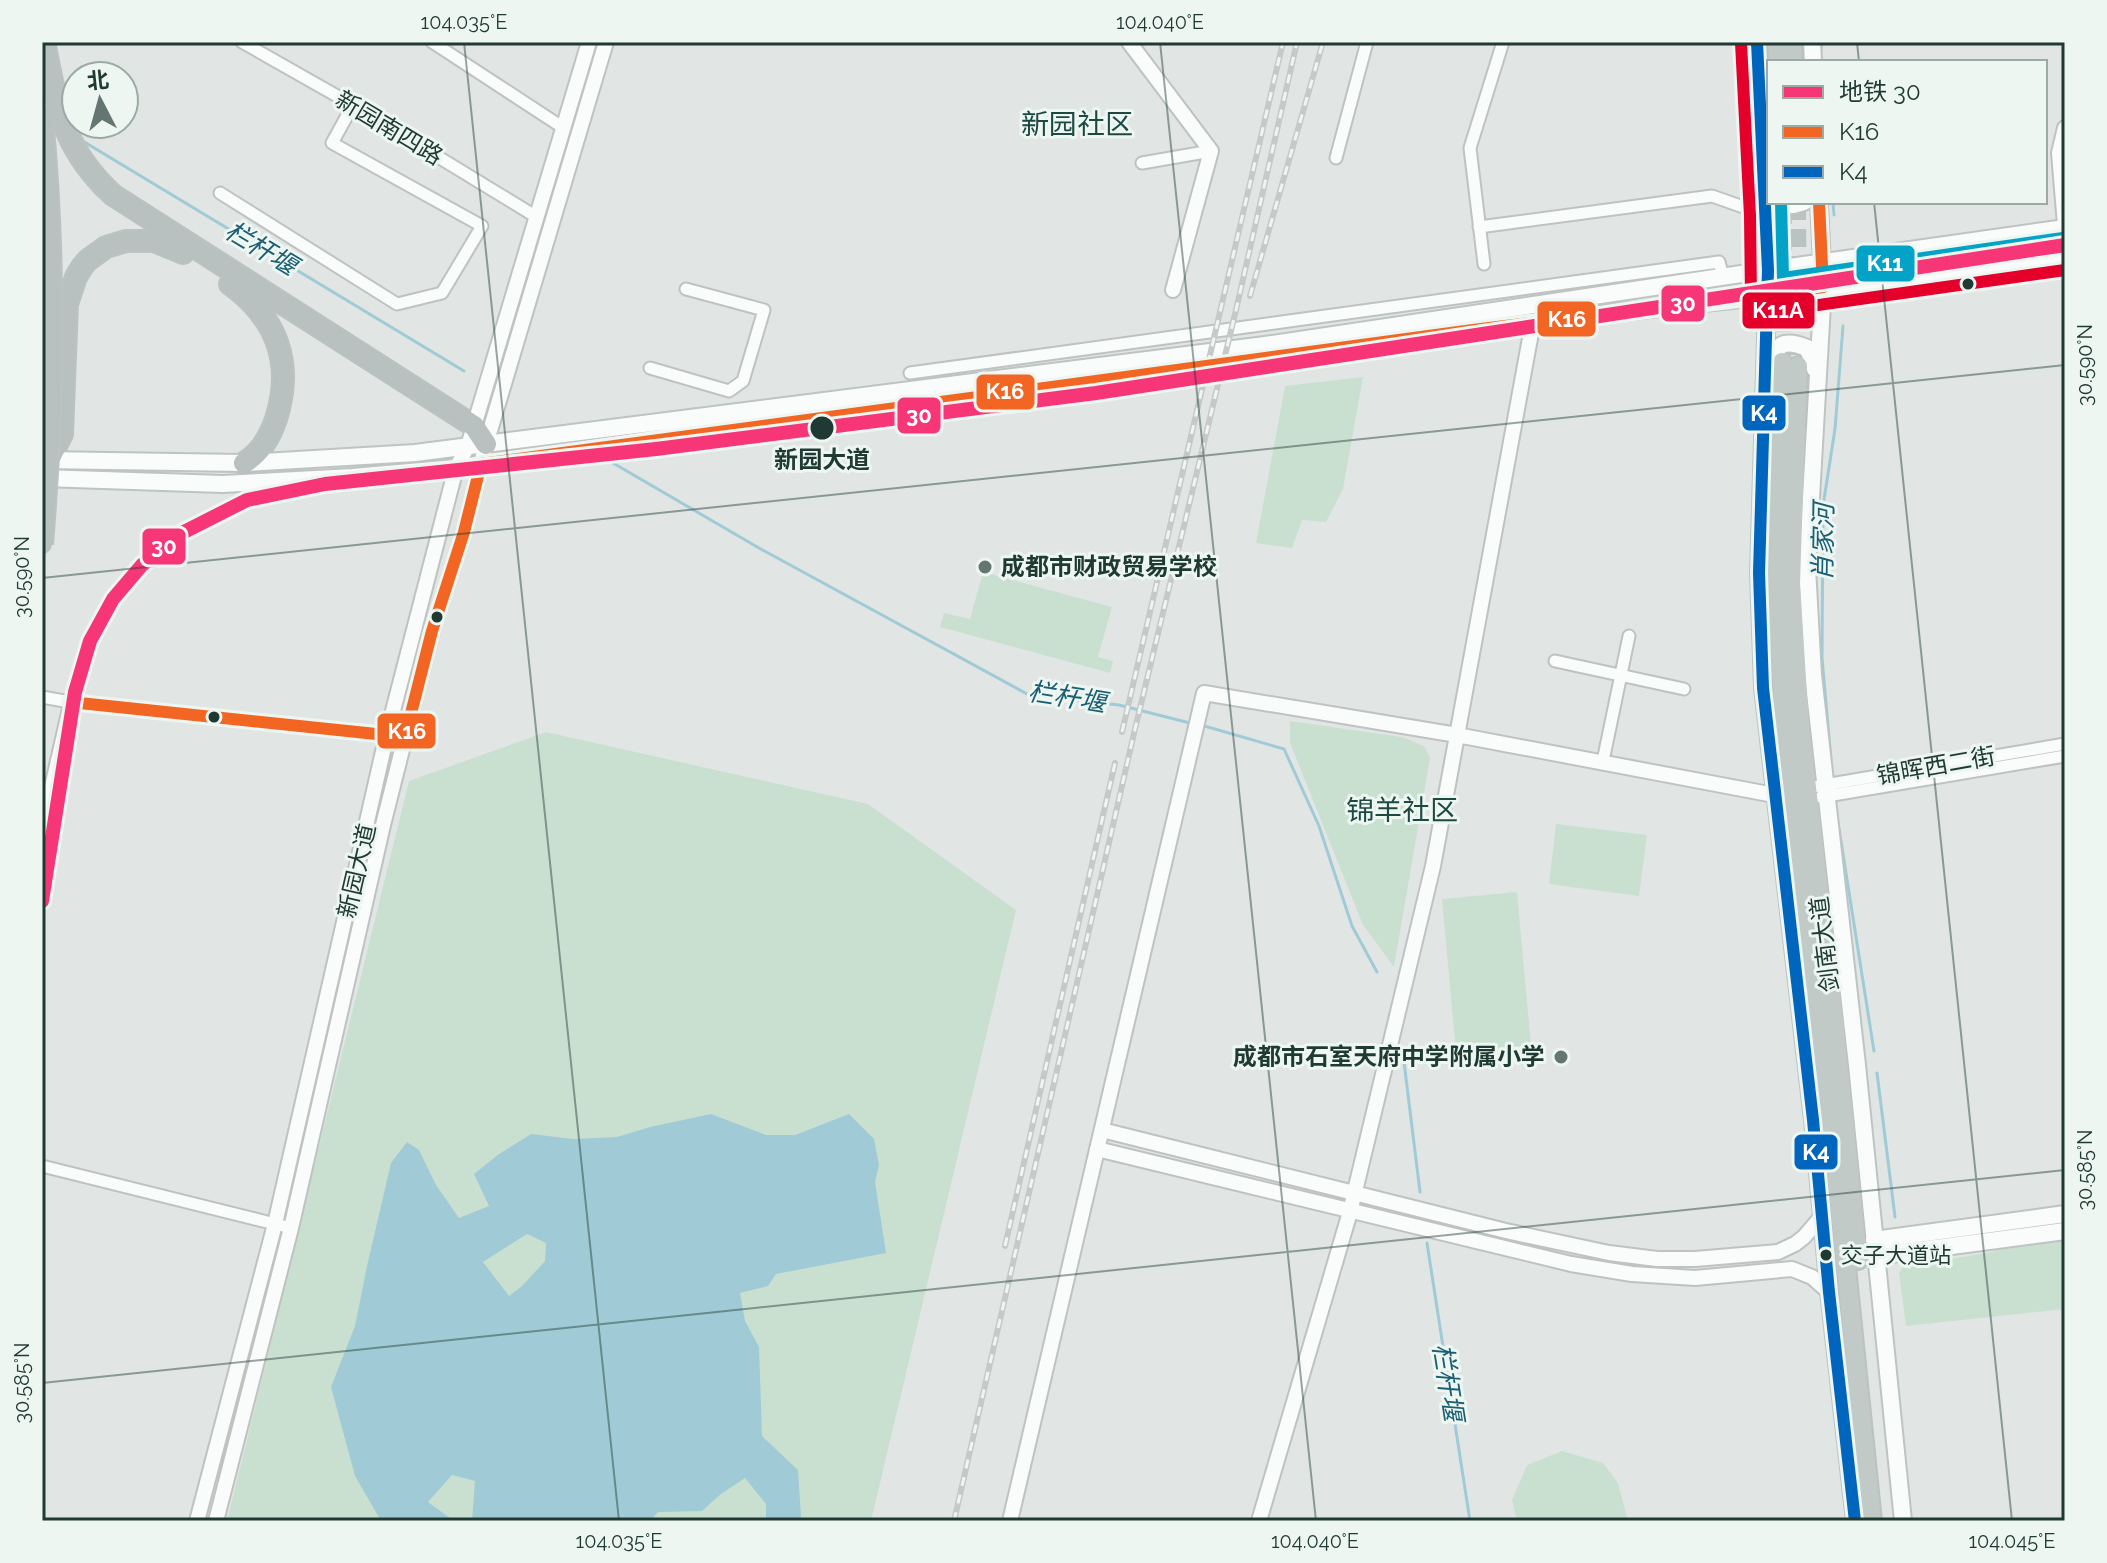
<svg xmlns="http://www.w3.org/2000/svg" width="2107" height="1563" viewBox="0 0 2107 1563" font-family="Raleway,'Noto Sans SC',sans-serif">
<rect width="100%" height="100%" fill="#e1e6e4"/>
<!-- green -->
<path fill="#c9e0d1" d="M1363 377 1343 489 1326 522 1302 520 1292 548 1256 543 1285 386Z
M983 572 1112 607 1098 657 1113 661 1110 673 940 627 944 613 970 619Z
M1290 721 1402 737 1424 746 1430 758 1394 967 1363 925 1290 743Z
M546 732 868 804 1016 910 871 1521H227L409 781Z
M1556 824 1647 835 1639 896 1549 884Z
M1517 892 1531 1045 1456 1052 1442 899Z
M2065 1238V1309L1906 1326 1899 1273 1903 1267 1991 1252 2016 1245Z
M1562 1451 1603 1463 1618 1483 1628 1521H1517L1512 1500 1527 1465Z"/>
<!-- water -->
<path fill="#a0cbd6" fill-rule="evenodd" d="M711 1114 766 1135H795L849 1114 874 1139 879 1165 875 1182 886 1253 776 1274 768 1286 740 1293 745 1321 759 1347 762 1436 798 1470 801 1517 798 1521H766V1504L745 1478 721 1494 702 1511 658 1512 650 1521H472L475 1481 452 1475 428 1502 454 1521H381L355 1476 331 1387 355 1326 367 1266 391 1163 407 1142 419 1150 436 1185 459 1218 489 1206 474 1174 499 1154 531 1134 573 1139 617 1137 650 1127ZM527 1234 546 1243 545 1261 522 1286 509 1296 483 1262Z"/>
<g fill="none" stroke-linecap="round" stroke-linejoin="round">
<!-- stream -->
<path stroke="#a0cbd6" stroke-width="3" d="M1821 42V49
M81 140 464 371
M1833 202 1834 215
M613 463 759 548 1029 695 1119 705 1190 723
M1201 725 1284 749 1319 826 1352 926 1377 972
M1831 760 1822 658 1823 506 1835 429 1843 326
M1837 816 1874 1051
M1404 1062 1420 1192
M1877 1073 1895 1217
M1427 1243 1470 1521"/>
<!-- trunk-tunnel -->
<path stroke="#bac3c1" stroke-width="18" stroke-dasharray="18 9" stroke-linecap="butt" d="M1797 202 1798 366
M1782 359 1783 202"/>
<defs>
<path id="minor" d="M242 42 353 105 535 216
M432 42 562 127
M1336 158 1367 42
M1142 163 1211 151
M220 193 397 304 442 293 482 226 332 143 353 105
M1479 227 1712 196 1766 215
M1484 264 1470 148 1503 42
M650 368 729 391 743 381 764 310 686 289
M910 373 1719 262 1723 277
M1555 661 1684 689
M42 697 70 702 405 737
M1603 761 1629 636
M1807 788 2065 744
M1821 797 2065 756
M42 824 70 702
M42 1166 291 1228"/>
<path id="tertiary" d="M1129 42 1211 151 1173 290
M2065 128 2059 153 2065 225
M1102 1130 1506 1231 1609 1253 1657 1259H1695L1778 1252 1795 1244 1804 1237 1822 1216
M1097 1149 1571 1264 1632 1274 1695 1278 1792 1269 1812 1277 1829 1292
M197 1521 275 1224 387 734 456 468 468 446 589 42
M216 1521 291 1228 383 825 432 631 464 532 486 444 606 42
M1010 1521 1204 693 1457 735 1774 795
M1259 1521 1350 1212 1433 866 1533 322"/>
<path id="secondary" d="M1757 42 1768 270 1759 573 1763 688 1813 1120 1829 1292 1855 1521
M1812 42 1813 62
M1782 202 1793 205 1804 202
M1819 202 1823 287 1807 568 1813 675 1857 1065 1903 1521
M1768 368C1776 344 1783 338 1807 348L1813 361 1815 369
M42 460 244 463 415 453 1265 345 1768 270 2065 228
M42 478 223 484 353 477 456 468 744 426 1533 322 1767 296 2065 254
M1874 1240 2065 1214
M1876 1256 2065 1231"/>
<path id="trunk" d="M1777 42 1778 62
M1792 42V62
M1782 362 1776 579 1785 735 1827 1082 1872 1521
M1798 366 1791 584 1800 727 1835 1031 1858 1260"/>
<path id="motorway" d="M44 42C57 106 62 148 113 195L474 426 486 444
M230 284C277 318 294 363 276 419 270 437 261 453 244 463
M49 460 62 434 67 304 76 277 82 267 88 260 106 247 126 241H154L183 253"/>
</defs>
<!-- minor casing -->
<use href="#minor" stroke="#bec3c1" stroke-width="15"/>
<!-- tertiary casing -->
<use href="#tertiary" stroke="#bec3c1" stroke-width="18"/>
<!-- secondary casing -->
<use href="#secondary" stroke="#bdc4c2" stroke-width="20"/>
<!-- trunk casing -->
<use href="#trunk" stroke="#bbc3c1" stroke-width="22"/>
<!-- motorway casing -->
<use href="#motorway" stroke="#bbc3c1" stroke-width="24"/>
<!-- minor -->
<use href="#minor" stroke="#fafbfb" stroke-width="11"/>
<!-- tertiary -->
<use href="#tertiary" stroke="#fafbfb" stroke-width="14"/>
<!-- secondary -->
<use href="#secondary" stroke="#fafbfb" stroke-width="16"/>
<!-- trunk -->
<use href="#trunk" stroke="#c2cac8" stroke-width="18"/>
<!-- motorway -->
<use href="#motorway" stroke="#b8c1bf" stroke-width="20"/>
<defs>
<path id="rail" d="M1250 296 1323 42
M1122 732 1283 42
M1005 1246 1115 763
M954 1521 1135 729 1236 310 1297 42"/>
</defs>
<!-- rail casing -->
<use href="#rail" stroke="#c6c9c8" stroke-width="6"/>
<!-- rail -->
<use href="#rail" stroke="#eef6f2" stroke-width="3" stroke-dasharray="9" stroke-linecap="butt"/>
<defs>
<path id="motorway-bridge" d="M42 116C55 258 54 401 42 544"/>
</defs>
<!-- motorway-bridge casing -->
<use href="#motorway-bridge" stroke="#bbc3c1" stroke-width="24" stroke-linecap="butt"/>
<!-- motorway-bridge -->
<use href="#motorway-bridge" stroke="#b8c1bf" stroke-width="20"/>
<defs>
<path id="bus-1" d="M70 702 405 737 432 631 464 532 481 464C806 417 1132 375 1458 332 1580 316 1702 306 1823 287L1819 202"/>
<path id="bus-2" d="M1757 42 1768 270 1759 573 1763 688 1813 1120 1829 1292 1855 1521"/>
<path id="bus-3" d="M1741 43 1750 216 1751 296C1752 306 1759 312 1769 312L2065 270"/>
<path id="bus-4" d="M1781 202 1783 278 2063 238"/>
</defs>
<!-- bus-1 casing -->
<use href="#bus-1" stroke="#eef6f2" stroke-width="18"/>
<!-- bus-2 casing -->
<use href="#bus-2" stroke="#eef6f2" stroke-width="18"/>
<!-- bus-3 casing -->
<use href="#bus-3" stroke="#eef6f2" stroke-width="18"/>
<!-- bus-4 casing -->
<use href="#bus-4" stroke="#eef6f2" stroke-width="18"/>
<!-- bus-1 -->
<use href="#bus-1" stroke="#f26522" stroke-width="12"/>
<!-- bus-2 -->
<use href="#bus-2" stroke="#0065bd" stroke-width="12"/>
<!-- bus-3 -->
<use href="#bus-3" stroke="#e4002b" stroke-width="12"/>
<!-- bus-4 -->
<use href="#bus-4" stroke="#02a3c6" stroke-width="12"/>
<defs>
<path id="metro-1" d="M42 901 75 692 90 641 113 599 142 565 180 534 247 500 325 484 656 449 1096 393 2065 245"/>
</defs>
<!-- metro-1 casing -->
<use href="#metro-1" stroke="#eef6f2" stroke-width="20"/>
<!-- metro-1 -->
<use href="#metro-1" stroke="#f63676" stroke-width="14"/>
</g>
<!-- ticks -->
<path fill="none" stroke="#1f3933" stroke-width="2" stroke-opacity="0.45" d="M464 42 619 1521M1160 42 1316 1521M1857 42 1859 62M1874 202 2012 1521M42 578 2065 365M42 1383 2065 1170"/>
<!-- markers -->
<g fill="#1f3933" stroke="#eef6f2" stroke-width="3">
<circle cx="1968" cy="284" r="7"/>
<circle cx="822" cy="428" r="13"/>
<circle cx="437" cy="617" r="7"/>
<circle cx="214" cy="717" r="7"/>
<circle cx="1826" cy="1255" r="7"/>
</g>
<g fill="#637671" stroke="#eef6f2" stroke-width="3">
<circle cx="985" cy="567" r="8"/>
<circle cx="1561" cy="1057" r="8"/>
</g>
<g text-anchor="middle" stroke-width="6" stroke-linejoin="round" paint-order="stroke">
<!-- bus labels -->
<g font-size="22" fill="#1f3933" stroke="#eef6f2" text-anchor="start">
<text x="1841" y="1263">交子大道站</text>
</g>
<!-- street labels -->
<g font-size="24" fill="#1f3933" stroke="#eef6f2">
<text transform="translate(389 128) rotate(31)" y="8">新园南四路</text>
<text transform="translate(1936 766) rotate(-10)" y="8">锦晖西二街</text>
<text transform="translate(357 871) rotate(-77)" y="8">新园大道</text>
<text transform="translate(1825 944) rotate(-97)" y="8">剑南大道</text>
</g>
<!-- stop labels -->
<g font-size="24" font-weight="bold" fill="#1f3933" stroke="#eef6f2">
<text x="822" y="468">新园大道</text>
</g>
<!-- poi labels -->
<g font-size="24" font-weight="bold" fill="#1f3933" stroke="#eef6f2" text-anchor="start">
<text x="1001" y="575">成都市财政贸易学校</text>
<text x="1545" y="1065" text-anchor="end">成都市石室天府中学附属小学</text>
</g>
<!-- water labels -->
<g font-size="26" font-style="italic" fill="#1a5f74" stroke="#eef6f2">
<text transform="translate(261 248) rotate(31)" y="9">栏杆堰</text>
<text transform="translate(1823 542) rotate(-89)" y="9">肖家河</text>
<text transform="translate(1067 697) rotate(9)" y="9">栏杆堰</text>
<text transform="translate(1448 1382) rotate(81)" y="9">栏杆堰</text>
</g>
<!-- quarter labels -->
<g font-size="28" fill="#1c4a42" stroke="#eef6f2">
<text x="1077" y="134">新园社区</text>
<text x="1402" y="820">锦羊社区</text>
</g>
</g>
<g stroke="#eef6f2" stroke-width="3">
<rect x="1855" y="244" width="61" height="39" rx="8" fill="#02a3c6"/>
<rect x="1660" y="284" width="46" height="39" rx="8" fill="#f63676"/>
<rect x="1741" y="291" width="75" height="39" rx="8" fill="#e4002b"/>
<rect x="1536" y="300" width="61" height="38" rx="8" fill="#f26522"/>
<rect x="975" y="373" width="61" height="38" rx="8" fill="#f26522"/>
<rect x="1741" y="394" width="46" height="38" rx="8" fill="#0065bd"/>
<rect x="896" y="396" width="46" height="39" rx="8" fill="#f63676"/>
<rect x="141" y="527" width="46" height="39" rx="8" fill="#f63676"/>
<rect x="376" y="712" width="61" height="38" rx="8" fill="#f26522"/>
<rect x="1793" y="1133" width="46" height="38" rx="8" fill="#0065bd"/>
</g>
<g font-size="22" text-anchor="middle" font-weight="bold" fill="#fff">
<text x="1885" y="271">K11</text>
<text x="1683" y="311">30</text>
<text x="1778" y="318">K11A</text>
<text x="1567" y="327">K16</text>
<text x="1005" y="399">K16</text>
<text x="1764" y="421">K4</text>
<text x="919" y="423">30</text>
<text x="164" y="554">30</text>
<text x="407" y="739">K16</text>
<text x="1816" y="1160">K4</text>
</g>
<!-- border -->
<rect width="2107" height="1563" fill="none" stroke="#eef6f2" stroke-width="88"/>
<!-- legend -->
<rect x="1767" y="60" width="280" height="144" fill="#eef6f2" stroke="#9baaa6" stroke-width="2"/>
<rect x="1783" y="86" width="40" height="12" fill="#f63676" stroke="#9baaa6" stroke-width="2"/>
<text x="1839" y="100" font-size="24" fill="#1f3933">地铁 30</text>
<rect x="1783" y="126" width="40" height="12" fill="#f26522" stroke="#9baaa6" stroke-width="2"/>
<text x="1839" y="140" font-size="24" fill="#1f3933">K16</text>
<rect x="1783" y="166" width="40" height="12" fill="#0065bd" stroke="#9baaa6" stroke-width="2"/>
<text x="1839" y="180" font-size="24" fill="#1f3933">K4</text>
<!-- north arrow -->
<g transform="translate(100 100) rotate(354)"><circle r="38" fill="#eef6f2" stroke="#9baaa6" stroke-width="2"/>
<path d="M0-6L14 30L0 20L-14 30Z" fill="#637671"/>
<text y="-12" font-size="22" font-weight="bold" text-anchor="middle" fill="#1f3933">北</text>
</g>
<rect x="44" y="44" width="2019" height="1475" fill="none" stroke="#1f3933" stroke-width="3"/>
<g font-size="20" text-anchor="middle" fill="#1f3933">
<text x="464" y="29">104.035°E</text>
<text x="1160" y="29">104.040°E</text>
<text transform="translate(2085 365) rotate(-90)" y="7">30.590°N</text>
<text transform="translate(22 577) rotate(-90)" y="7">30.590°N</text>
<text transform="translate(2085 1170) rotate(-90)" y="7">30.585°N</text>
<text transform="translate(22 1383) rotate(-90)" y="7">30.585°N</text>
<text x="619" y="1548">104.035°E</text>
<text x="1315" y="1548">104.040°E</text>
<text x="2012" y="1548">104.045°E</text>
</g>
</svg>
